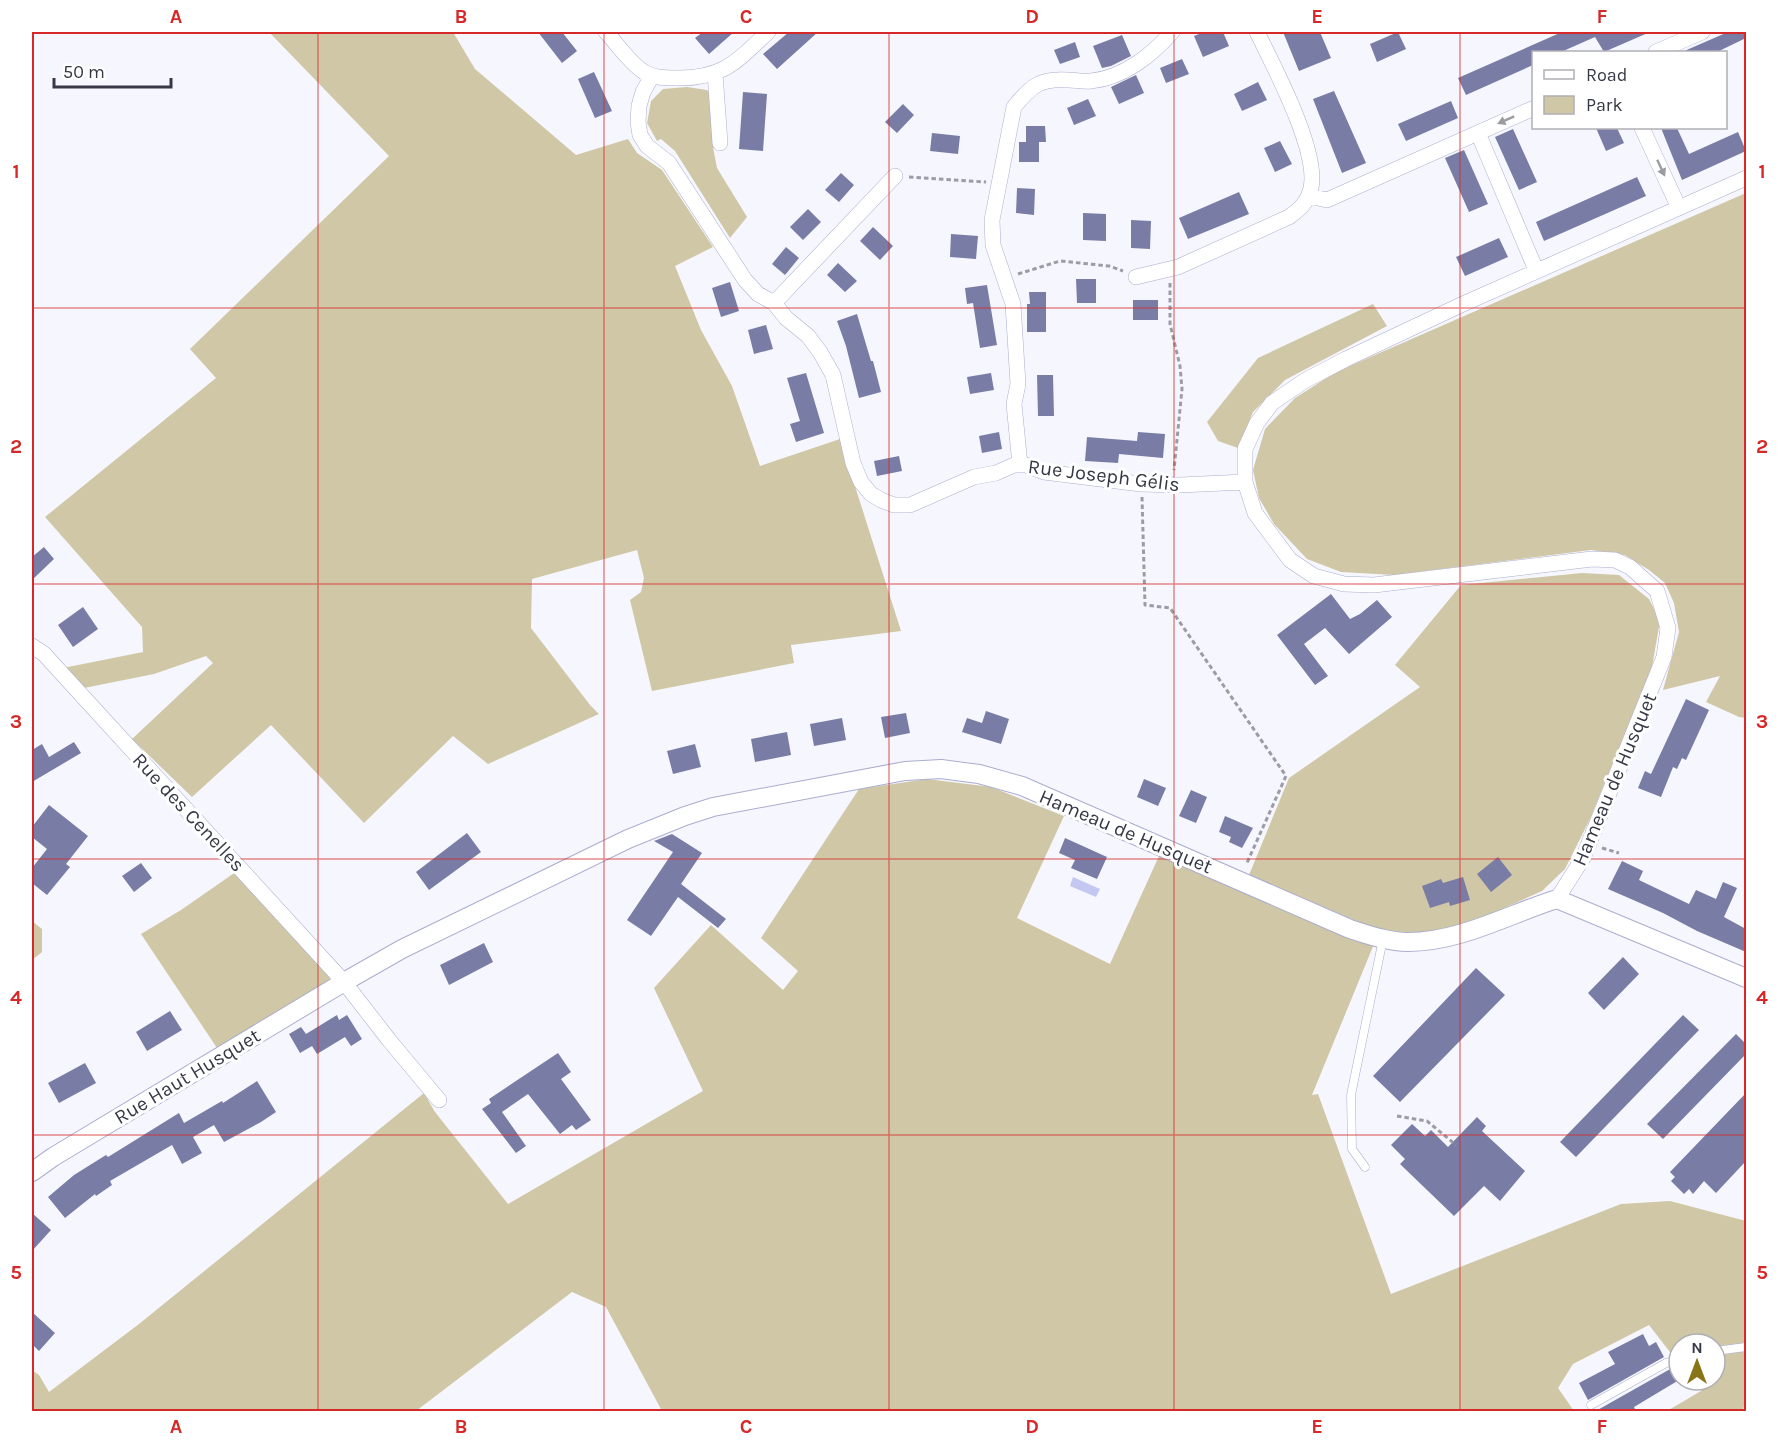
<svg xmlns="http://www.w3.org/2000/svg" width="1778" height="1443" viewBox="0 0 1778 1443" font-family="Karla,sans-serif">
<rect width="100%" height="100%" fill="#f6f7fe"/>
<!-- green -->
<path fill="#cfc7a5" d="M269 32H453L475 69 576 155 628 139 637 153 662 170 713 247 675 266 701 330 732 386 760 466 840 439 901 631 791 645 794 663 652 691 630 600 641 592 644 578 637 550 532 579 531 628 590 705 599 714 488 764 453 736 364 823 271 725 192 797 132 739 213 663 206 656 154 674 84 688 63 668 143 652 142 627 45 517 216 378 190 349 389 156Z
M687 87 707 90 711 95 713 147 717 168 747 217 730 238 675 151 661 139 657 141 647 123 651 101 663 89Z
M1746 193V718L1739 717 1706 702 1720 676 1663 690 1679 632 1674 603 1665 583 1649 570 1625 555 1591 550 1394 575 1341 572 1307 559 1274 524 1259 498 1253 470 1265 429 1295 398 1336 372Z
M1373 304 1387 326 1285 380 1253 412 1238 448 1218 441 1207 422 1258 358Z
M1582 573 1619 575 1649 599 1660 621 1652 667 1590 819 1565 869 1542 891 1493 913 1429 934 1380 931 1249 875 1289 778 1420 687 1395 665 1461 585Z
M927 779 991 787 1064 816 1017 918 1110 964 1159 856 1374 944 1312 1095 1318 1094 1391 1294 1621 1204 1670 1201 1746 1221V1343L1715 1347V1344H1679V1355L1673 1356 1649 1325 1573 1364 1558 1388 1574 1411H662L606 1307 572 1292 416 1411H32V1370L39 1375 49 1392 139 1324 424 1093 435 1112 508 1204 703 1091 654 988 711 925 783 990 798 971 761 938 859 789Z
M240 869 330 973 329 984 219 1051 141 934 181 910Z
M32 921 42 929V952L32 960Z
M1746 1351V1396L1743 1411H1667L1701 1391 1705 1380H1715V1355Z"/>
<!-- water -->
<path fill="#c4c7f2" d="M1073 877 1100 889 1096 897 1070 886Z"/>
<!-- building -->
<path fill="#797ca4" d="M538 32H562L577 51 562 63Z
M703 32H734L709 54 695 38Z
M789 32H818L777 69 763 54Z
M1204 32H1223L1229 46 1203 57 1194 36Z
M1283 32H1320L1331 58 1299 71Z
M1398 32 1406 49 1377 62 1370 44Z
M1562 32H1650L1604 52 1595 37 1561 52H1533V65L1466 95 1458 78Z
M1728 32H1746V38L1717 52H1682Z
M1122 35 1131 56 1111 66 1102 68 1093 46Z
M1075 42 1080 57 1060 64 1054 50Z
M1182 59 1189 74 1166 83 1160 68Z
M594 72 612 111 595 118 578 79Z
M1136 75 1144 93 1119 104 1111 87Z
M1258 82 1267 100 1242 111 1234 94Z
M1334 91 1366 163 1342 173 1313 99Z
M743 92 767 94 763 151 739 149Z
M1088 99 1096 116 1074 125 1067 108Z
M1451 101 1458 118 1406 141 1398 124Z
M903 104 914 115 897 133 885 122Z
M1026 126H1045L1046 142H1039V162H1019V142H1026Z
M1596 128H1617L1624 143 1606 151Z
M1661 128H1677L1689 154 1738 132 1746 151 1682 180Z
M1513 129 1537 182 1519 190 1495 137Z
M932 133 960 136 958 154 930 151Z
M1280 141 1292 164 1275 172 1264 148Z
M1464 150 1488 204 1469 212 1445 158Z
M841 173 854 185 839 202 825 190Z
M1637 177 1646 196 1544 241 1536 222Z
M1017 188 1035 189 1034 215 1016 213Z
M1239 192 1249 214 1188 239 1179 218Z
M808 209 821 222 803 240 790 227Z
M1083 213 1106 214V241L1083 240Z
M1131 220 1151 221 1150 249 1131 248Z
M873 227 893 246 880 260 860 241Z
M951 234 978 236 976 259 950 257Z
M1499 238 1508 257 1465 276 1456 257Z
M786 247 799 258 785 275 772 264Z
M838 263 857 281 845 292 827 275Z
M1076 279H1096V303H1077Z
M730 282 739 311 721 317 712 288Z
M987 285 997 345 980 348 973 303 967 304 965 288Z
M1029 292H1046V332H1027V304H1030Z
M1133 300H1158V320H1133Z
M857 314 871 361H873L881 392 859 398 846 346 837 321Z
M766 325 773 349 754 354 748 330Z
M806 373 824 433 796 442 790 424 800 421 787 378Z
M991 373 994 390 970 394 967 377Z
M1037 375H1053L1054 416H1038Z
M999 432 1002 449 982 453 979 436Z
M1138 432 1165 434 1163 458 1119 454 1118 463 1085 461 1087 437 1137 441Z
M899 456 902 471 877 476 874 461Z
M44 547 54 559 32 580V557Z
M1331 594 1350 619 1360 614 1377 600 1392 617 1349 654 1325 628 1304 644 1328 676 1315 685 1277 635Z
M83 607 98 629 73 647 58 625Z
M1686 699 1709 710 1686 760 1682 758 1677 769 1673 767 1661 797 1638 788 1645 771 1651 774Z
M986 711 1009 719 1001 744 962 732 967 718 982 723Z
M906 713 910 733 885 738 881 717Z
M842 718 846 740 814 746 810 724Z
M787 732 791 755 755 762 751 739Z
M74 742 81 753 32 782V750L42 744 49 757Z
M695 744 701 767 673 774 667 751Z
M1144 779 1166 788 1158 806 1137 797Z
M1191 790 1207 797 1196 823 1179 816Z
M49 805 88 836 66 864 70 867 47 895 32 883V868L47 849 32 837V827Z
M1225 816 1253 828 1242 848 1229 842 1231 837 1219 832Z
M467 833 481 852 429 890 416 872Z
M672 834 702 853 681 884 726 919 718 928 678 897 651 936 627 920 673 852 654 841Z
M1065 838 1107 857 1097 879 1071 868 1075 860 1059 853Z
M1498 857 1512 875 1491 892 1477 874Z
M1622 861 1643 871 1639 880 1689 904 1696 890 1716 899 1723 882 1737 888 1724 917 1746 929V952L1697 931 1663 913 1608 889Z
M141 863 152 878 134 892 122 876Z
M1463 877 1470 900 1450 906 1449 902 1430 908 1422 886 1441 879 1443 883Z
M484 943 493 962 449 985 440 965Z
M1623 957 1639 974 1604 1010 1588 993Z
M1476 968 1505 995 1400 1102 1373 1076Z
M170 1011 182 1030 147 1051 136 1032Z
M337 1015 339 1020 347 1015 362 1039 351 1046 345 1037 317 1054 312 1046 300 1053 289 1034 301 1027 306 1034Z
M1683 1015 1699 1030 1576 1157 1560 1142Z
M1736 1034 1746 1044V1054L1663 1139 1647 1124Z
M558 1053 571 1072 561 1079 591 1120 576 1130 572 1125 560 1134 528 1094 502 1112 526 1146 516 1153 482 1109 491 1103 489 1099Z
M85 1063 96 1083 59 1103 48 1083Z
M257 1081 276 1112 261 1122 224 1142 214 1125 193 1137 202 1153 182 1164 172 1145 110 1181 112 1185 96 1196 95 1194 65 1218 48 1197 74 1175 106 1155 108 1157 179 1113 184 1123 222 1101 223 1103Z
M1746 1093V1161L1716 1193 1704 1181 1693 1194 1689 1189 1684 1194 1671 1181 1675 1177 1670 1172Z
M1477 1117 1486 1126 1482 1131 1525 1171 1500 1201 1484 1186 1454 1216 1400 1164 1405 1159 1391 1145 1412 1124 1425 1136 1431 1130 1448 1147Z
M32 1213 51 1230 32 1251Z
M32 1312 55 1333 39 1351 32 1344Z
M1643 1334 1649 1346 1656 1342 1664 1357 1588 1400 1579 1383 1615 1364 1608 1352Z
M1672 1368 1679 1380 1634 1407 1636 1412H1594Z"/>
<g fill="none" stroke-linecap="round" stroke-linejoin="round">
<defs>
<path id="service" d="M1365 1167 1352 1149 1351 1095 1383 939
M1715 1351 1746 1347
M1591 1405 1666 1363 1679 1360"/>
<path id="minor" d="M606 32C618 45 629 62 644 72 654 78 665 78 676 78 723 79 736 62 768 32
M1656 52 1702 32
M715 73 720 143
M652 76 643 92 639 106 638 122 640 135 647 146 669 163 745 280 758 294 774 303 786 318 808 336 820 352 833 375 853 463 861 482 871 494 881 500 894 505H910L974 477 996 473 1014 465H1026L1044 472 1141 484 1180 485 1245 482
M1642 128 1679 208
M1478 133 1536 270
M1309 196 1327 200 1534 108
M1136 277 1178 267 1289 217C1300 209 1308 202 1311 188 1319 151 1274 67 1257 32
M774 303 895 176
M1020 465 1014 404 1018 384 1013 304 993 245 992 220 1014 107C1031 86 1040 78 1068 80 1076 80 1084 82 1091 81 1123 78 1152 55 1172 32
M32 646 44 654 344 982 389 1040 439 1100
M1557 899 1583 858 1664 657 1668 628 1657 591 1630 567 1615 560 1592 559 1374 585 1344 584 1314 576 1290 560 1255 513 1245 482V449L1257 423 1272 403 1304 381 1346 359 1463 304 1746 178"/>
<path id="tertiary" d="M32 1172 53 1157 344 982 402 949 628 839 685 816 713 807 905 771 941 769 979 774 1022 786 1350 929C1369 935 1388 942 1408 942 1460 942 1509 914 1557 899L1746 978"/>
</defs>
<!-- service casing -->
<use href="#service" stroke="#aaadcf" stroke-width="9"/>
<!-- minor casing -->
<use href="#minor" stroke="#aaadcf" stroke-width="16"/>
<!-- tertiary casing -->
<use href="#tertiary" stroke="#aaadcf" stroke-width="20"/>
<!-- path -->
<path stroke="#9b9ca6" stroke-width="3" stroke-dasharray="4.5 3" stroke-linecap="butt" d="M909 177 986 182
M1018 274 1060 261 1109 266 1123 271
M1170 283V324L1180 366 1182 389 1174 470
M1142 497 1145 605 1170 608 1286 776 1246 865
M1602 848 1619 853
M1397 1116 1427 1121 1456 1145"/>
<!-- service -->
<use href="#service" stroke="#fff" stroke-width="8"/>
<!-- minor -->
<use href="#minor" stroke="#fff" stroke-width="15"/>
<!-- tertiary -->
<use href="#tertiary" stroke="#fff" stroke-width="18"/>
</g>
<!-- one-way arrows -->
<defs><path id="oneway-solid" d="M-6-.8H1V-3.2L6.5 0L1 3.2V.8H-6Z" transform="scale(1.5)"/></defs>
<g fill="#9a9ca2">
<use href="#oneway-solid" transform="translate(1506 120) rotate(156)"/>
<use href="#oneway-solid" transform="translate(1661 168) rotate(65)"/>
</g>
<!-- grid -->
<path fill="none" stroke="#d62828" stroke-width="1.5" stroke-opacity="0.55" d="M318 32V1412M604 32V1412M889 32V1412M1174 32V1412M1460 32V1412M32 308H1746M32 584H1746M32 859H1746M32 1135H1746"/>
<g text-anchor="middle" stroke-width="6" stroke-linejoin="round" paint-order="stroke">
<!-- street labels -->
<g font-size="20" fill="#363846" stroke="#fff">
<text transform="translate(1104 475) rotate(7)" y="7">Rue Joseph Gélis</text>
<text transform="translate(1614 779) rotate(-67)" y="7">Hameau de Husquet</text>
<text transform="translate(189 812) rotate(47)" y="7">Rue des Cenelles</text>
<text transform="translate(1126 831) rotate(23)" y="7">Hameau de Husquet</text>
<text transform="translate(187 1076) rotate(-31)" y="7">Rue Haut Husquet</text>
</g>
</g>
<!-- border -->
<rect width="1778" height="1443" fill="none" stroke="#ffffff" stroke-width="66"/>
<!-- legend -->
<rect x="1532" y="51" width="195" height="78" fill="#ffffff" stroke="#afafb5" stroke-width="1.5"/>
<rect x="1544" y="70" width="30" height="9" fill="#ffffff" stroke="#afafb5" stroke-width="1.5"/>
<text x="1586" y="81" font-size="18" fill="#363846">Road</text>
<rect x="1544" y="96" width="30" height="18" fill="#cfc7a5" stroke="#afafb5" stroke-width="1.5"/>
<text x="1586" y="111" font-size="18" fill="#363846">Park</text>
<!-- north arrow -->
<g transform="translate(1697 1362)"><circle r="28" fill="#ffffff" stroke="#afafb5" stroke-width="1.5"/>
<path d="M0-4.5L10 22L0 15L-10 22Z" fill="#897518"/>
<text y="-9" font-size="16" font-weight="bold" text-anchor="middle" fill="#363846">N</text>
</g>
<!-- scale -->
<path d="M54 78v9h117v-9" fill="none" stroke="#363846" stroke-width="3"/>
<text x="63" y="78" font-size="18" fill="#363846" stroke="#ffffff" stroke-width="4.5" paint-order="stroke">50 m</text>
<rect x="33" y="33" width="1712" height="1377" fill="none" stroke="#d62828" stroke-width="2"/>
<g font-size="20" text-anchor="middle" font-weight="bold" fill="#d62828">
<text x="176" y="23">A</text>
<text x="461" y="23">B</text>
<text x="746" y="23">C</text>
<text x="1032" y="23">D</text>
<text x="1317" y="23">E</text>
<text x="1602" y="23">F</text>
<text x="16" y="178">1</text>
<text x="1762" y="178">1</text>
<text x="16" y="453">2</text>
<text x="1762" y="453">2</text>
<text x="16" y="728">3</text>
<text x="1762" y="728">3</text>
<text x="16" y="1004">4</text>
<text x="1762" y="1004">4</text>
<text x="16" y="1279">5</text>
<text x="1762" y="1279">5</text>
<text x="176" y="1433">A</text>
<text x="461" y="1433">B</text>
<text x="746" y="1433">C</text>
<text x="1032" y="1433">D</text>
<text x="1317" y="1433">E</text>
<text x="1602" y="1433">F</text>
</g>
</svg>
